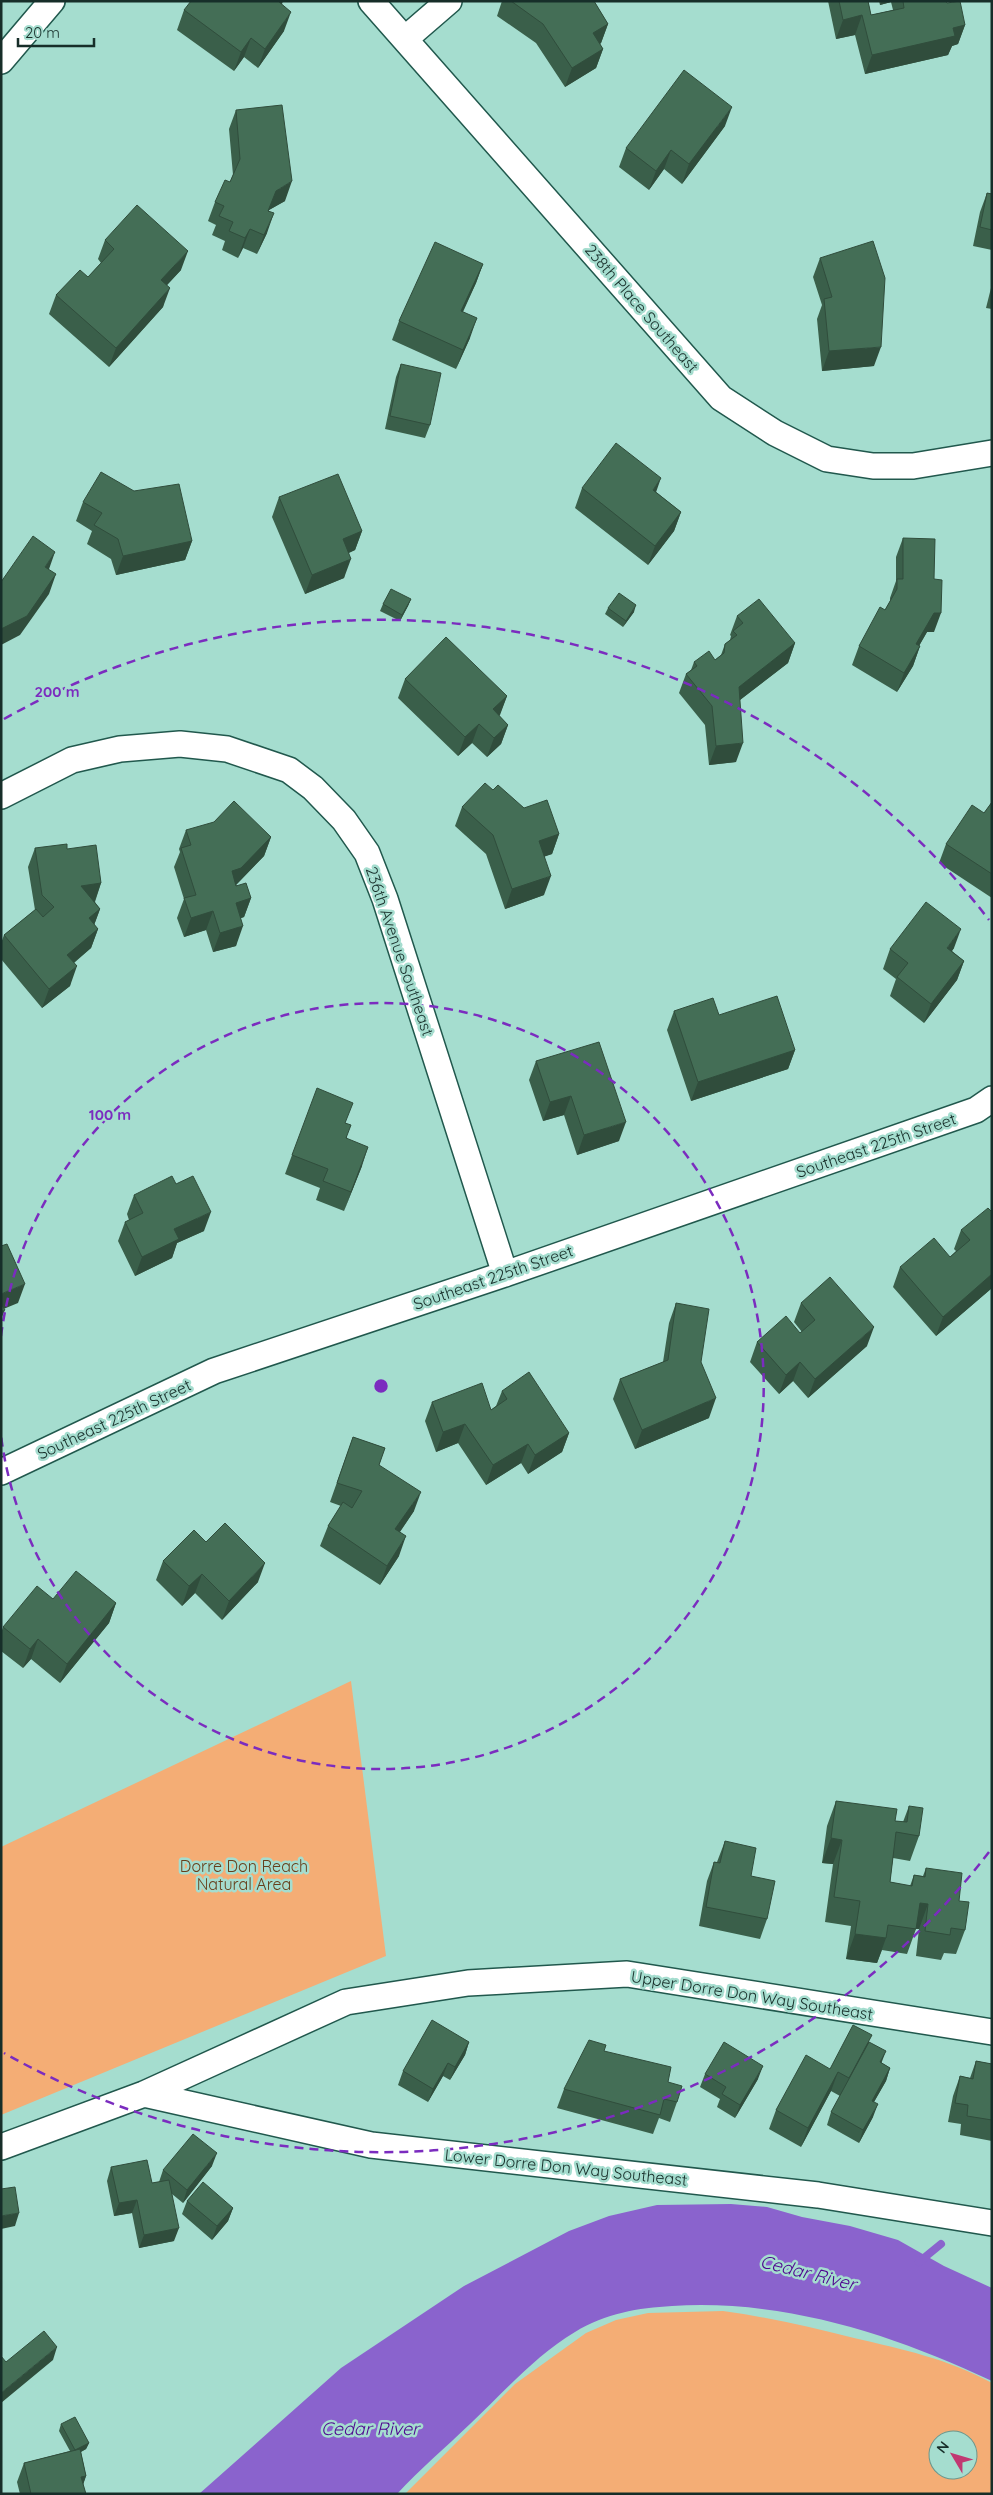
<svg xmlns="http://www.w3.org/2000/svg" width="993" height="2495" viewBox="0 0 993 2495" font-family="Quicksand,sans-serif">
<rect width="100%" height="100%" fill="#a5ddcf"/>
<!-- green -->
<path fill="#f4ad75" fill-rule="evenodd" d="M351 1681 386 1956 1 2115V1847Z
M723 2311C767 2317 810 2327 854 2338 901 2349 949 2359 992 2383V2494H405L515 2384 586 2333 616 2320 648 2313ZM938 2440H968V2470H938Z"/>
<!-- water -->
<path fill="#8a63cd" d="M731 2204 767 2207 802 2217 850 2226 898 2240 944 2266 992 2288V2381C892 2334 784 2299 672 2306 638 2308 606 2313 575 2332 535 2356 504 2392 470 2424 446 2447 420 2469 397 2494H199L341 2368 464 2286 569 2231 609 2216 657 2205Z"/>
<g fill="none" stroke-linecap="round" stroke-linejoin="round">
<!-- stream -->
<path stroke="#8a63cd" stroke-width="8" d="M919 2262 941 2244"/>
<defs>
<path id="minor" d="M371 1 721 398 775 433 827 459 873 466H913L992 453
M405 39 449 1
M1 61 52 1
M1 796 72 760 120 749 180 744 227 749 289 770 313 788 344 820 367 853 385 899 505 1274
M1 1472 214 1371 505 1274 976 1110 992 1099
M144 2094 371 2145 818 2195 992 2223
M1 2147 144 2094 346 2002 468 1983 627 1974 992 2032"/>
</defs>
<!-- minor casing -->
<use href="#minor" stroke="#21584d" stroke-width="28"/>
<!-- minor -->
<use href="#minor" stroke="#fff" stroke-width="25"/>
</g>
<!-- wall -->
<path fill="#3a5f4a" d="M502 1H594L608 24 601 43 600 44 603 49 596 68 565 87 536 43 497 16Z
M828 1H868L871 15 893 10 891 2 880 5 879 1H946L947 3 965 25 958 44 952 46 948 55 865 74 855 35 836 39Z
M282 5 284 31 258 68 244 57 234 71 177 30 184 10Z
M236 110 285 201 269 210 267 233 257 254 243 248 238 258 222 250 225 241 212 235 216 225 208 221 215 202 230 182 233 175 229 129Z
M725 126 682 184 664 169 649 190 619 167 626 148Z
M987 193 992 194V250L973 246 980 212Z
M105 240 181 270 167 285 163 307 109 367 49 314 56 295 88 277 101 263 98 259Z
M820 258 874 366 822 371 817 319 822 305 813 277Z
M483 264 476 283 463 312 470 338 456 369 392 340 399 321Z
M992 284V309L986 308Z
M401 364 430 425 425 438 385 429 396 377Z
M582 488 656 492 681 512 674 531 648 565 575 508Z
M279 497 362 531 355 550 349 553 344 578 305 594 272 517Z
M83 502 192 541 185 560 116 575 111 559 87 544 92 531 76 521Z
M903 538 934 579V632H927L919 646H920L913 666 897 692 852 665 859 646 885 610 890 601V598L896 581V557Z
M411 599 408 606 400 621 380 611 383 604Z
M608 608 634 612 623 627 605 614Z
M737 616 795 643 788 663 740 700 736 762 709 765 705 725 679 693 686 674 691 670 694 662 715 660 721 655 725 644 730 640 731 636 730 635Z
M405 679 507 696 499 716 508 725 501 744 487 757 472 743 458 756 398 698Z
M493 790 524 808 559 834 552 854 545 856 544 895 505 909 486 854 455 826 462 807Z
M992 802V898L939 863 946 844 984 813Z
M186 830 271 837 264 856 236 885 251 898 244 917 241 918 236 946 213 952 206 930 184 937 177 918 184 899 174 867 180 852 179 849Z
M35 848 67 849 101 883 95 902 100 909 94 925 98 929 91 948 74 963 70 986 42 1008 1 959V943L4 935 35 910 28 867Z
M954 948 952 951 964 961 957 980 924 1023 890 996 896 979 883 969 890 949Z
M674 1011 719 1015 795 1050 788 1069 691 1101 667 1030Z
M536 1061 619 1141 577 1155 564 1115 543 1121 529 1080Z
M346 1123 347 1138 362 1166 344 1211 316 1200 320 1188 285 1174 292 1155Z
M176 1184 204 1231 177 1243 172 1258 135 1276 118 1241 125 1222 129 1220 127 1214 134 1195Z
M992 1212V1288L936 1336 893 1287 900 1267 950 1257 956 1251 954 1249 961 1230Z
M676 1303 701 1362 709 1418 635 1449 613 1399 620 1379 663 1362 669 1323Z
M801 1303 867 1346 808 1398 793 1381 779 1394 750 1362 757 1342 800 1333 802 1332 794 1322Z
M502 1391 569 1433 562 1452 528 1474 521 1463 486 1485 458 1443 436 1452 425 1421 432 1402 491 1410 496 1406Z
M353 1437 385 1448 379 1465 414 1511 400 1532 399 1556 380 1585 320 1546 328 1526 341 1506 330 1502Z
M206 1542 258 1582 222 1620 195 1593 182 1606 156 1580 163 1561Z
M53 1599 116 1603 109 1623 60 1683 31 1659 23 1668 1 1651V1633L3 1627Z
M836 1801 895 1821 903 1822 909 1806 919 1836 910 1861 893 1858 890 1882 910 1886 914 1875 923 1876 926 1868 959 1901 965 1930 956 1954 944 1953 941 1960 916 1956 919 1929H916L907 1954 882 1950 877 1963 846 1959 851 1926 825 1922 833 1864 822 1863 827 1826Z
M725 1841 767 1919 760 1939 699 1926 707 1881 714 1862H717Z
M469 2042 465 2055 450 2080 443 2076 428 2102 398 2085 403 2071Z
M869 2042 882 2063 890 2068 886 2081 874 2102 873 2117 859 2143 827 2125 831 2112 840 2096 831 2091 801 2147 769 2129 776 2110 830 2069Z
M604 2051 668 2082 677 2102 670 2122 659 2118 653 2134 557 2108 564 2089Z
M976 2061 992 2064V2141L960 2135 961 2124 948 2122 953 2096 960 2076 970 2078Z
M705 2074 758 2079 735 2118 717 2107 720 2099 700 2087Z
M212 2166 183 2203 172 2194 174 2241 139 2248 132 2213 114 2216 107 2181 111 2167 152 2183 159 2182 163 2170Z
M187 2201 233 2208 228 2221 212 2240 182 2214Z
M61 2424 89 2443 86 2449 81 2452 86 2476 83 2484 86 2494H20L17 2482 24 2463 70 2451 59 2431Z"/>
<!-- shaded-wall -->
<path fill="#304d3c" d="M278 1H283L282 4 270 21Z
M881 1H892L891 2 880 5Z
M291 12 284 31 258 68 265 49Z
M862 15 855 35 836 39 843 20Z
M608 24 601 43 586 53 593 33Z
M965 25 958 44 952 46 948 55 865 74 872 55 953 28Z
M251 38 244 57 234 71 241 52Z
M603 49 596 68 565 87 572 68Z
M732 107 725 126 682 184 689 164Z
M671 150 664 169 649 190 656 171Z
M292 181 285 201 269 210 261 230 276 191Z
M274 213 267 233 257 254 264 235Z
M250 229 243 248 238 258 245 238Z
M188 251 181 270 154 299 161 280Z
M483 264 476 283 454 330 461 311Z
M170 288 163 307 109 367 116 348Z
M477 318 470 338 456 369 463 350Z
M881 347 874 366 822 371 829 351Z
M661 478 654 498 653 490Z
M681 512 674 531 648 565 655 546Z
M362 531 355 550 336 558 343 539Z
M192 541 185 560 116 575 123 556Z
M55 552 48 572 45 567Z
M351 559 344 578 305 594 312 575Z
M56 574 49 594 20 635 1 645V629Z
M411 599 408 606 400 621 402 615Z
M636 605 634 612 623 627 626 621Z
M934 613H941L934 632H927L909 663 916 644Z
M795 643 788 663 732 706 739 687Z
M920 646 913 666 897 692 904 673Z
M507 696 500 715 486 729 493 709Z
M479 724 472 743 458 756 465 737Z
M508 725 501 744 487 757 494 738Z
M743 743 736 762 709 765 716 746Z
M559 834 552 854 532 861 539 841Z
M271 837 264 856 234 887 232 871Z
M551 876 544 895 505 909 512 889Z
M101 883 94 903 81 886Z
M251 898 244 917 229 922 236 903Z
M100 909 93 928 89 918Z
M213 911 206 930 184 937 191 918Z
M243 926 236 946 213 952 220 933Z
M98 929 91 948 60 974 67 955Z
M961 929 954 948 940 967 947 948Z
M964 961 957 980 924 1023 931 1004Z
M77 966 70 986 42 1008 49 989Z
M795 1050 788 1069 691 1101 698 1082Z
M571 1096 564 1115 543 1121 550 1102Z
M626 1122 619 1141 577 1155 584 1135Z
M368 1147 362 1166 344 1211 351 1192Z
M211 1212 204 1231 177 1243 172 1258 135 1276 142 1257 174 1229Z
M992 1274V1288L936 1336 943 1317Z
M25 1284 18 1303 1 1310V1294Z
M5 1310 1 1319V1311Z
M874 1327 867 1346 808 1398 815 1379Z
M800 1362 793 1381 779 1394 786 1375Z
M716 1398 709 1418 635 1449 642 1430Z
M465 1424 458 1443 436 1452 443 1432Z
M569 1433 562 1452 528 1474 535 1455Z
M528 1444 521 1463 486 1485 493 1465Z
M421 1492 414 1511 388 1549 395 1529Z
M406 1536 399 1556 380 1585 387 1566Z
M265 1563 258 1582 222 1620 229 1601Z
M202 1574 195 1593 182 1606 189 1586Z
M116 1603 109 1623 60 1683 67 1664Z
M38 1639 31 1659 23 1668 30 1649Z
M831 1838 842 1840 833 1864 822 1863Z
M920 1903 928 1904 919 1929 911 1928Z
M855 1934 886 1938 877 1963 846 1959Z
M469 2042 465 2055 450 2080 455 2067Z
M886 2051 881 2064 880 2062Z
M448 2063 443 2076 428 2102 433 2089Z
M763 2066 758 2079 735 2118 740 2105Z
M890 2068 886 2081 867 2114 872 2101Z
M838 2072 831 2091 801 2147 808 2128Z
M878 2104 873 2117 859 2143 863 2130Z
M217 2153 212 2166 183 2203 187 2190Z
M137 2200 132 2213 114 2216 119 2203Z
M233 2208 228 2221 212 2240 217 2226Z
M19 2213 15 2226 1 2229V2216Z
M179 2228 174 2241 139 2248 144 2235Z
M57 2347 53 2360 1 2403V2393Z
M89 2443 86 2449 73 2456 75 2450Z
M86 2476 80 2494 81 2477Z"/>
<!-- building -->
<path fill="#446e56" stroke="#304d3c" d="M191 1H278L291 12 265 49 251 38 241 52 184 10Z
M511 1H594L608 24 593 33 603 49 572 68 543 24Z
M839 1H868L871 15 904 8 903 1H946L947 3 960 1 965 25 953 28 955 36 872 55 862 15 843 20Z
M684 70 732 107 689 164 671 150 656 171 626 148Z
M282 105 292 181 276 191 268 211 274 213 264 235 250 229 245 238 229 231 233 222 219 216 224 206 215 202 225 180 230 182 240 159 236 110Z
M987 193 992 194V230L980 227Z
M137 205 188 251 161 280 170 288 116 348 56 295 80 270 88 277 114 249 105 240Z
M873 241 885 278 881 347 829 351 824 299 832 297 820 258Z
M435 242 483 264 461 311 477 318 463 350 399 321Z
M401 364 441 373 430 425 390 416Z
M616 443 661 478 653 490 681 512 655 546 582 488Z
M101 472 134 491 179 484 192 541 123 556 118 539 94 525 102 513 83 502Z
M338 474 362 531 343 539 351 559 312 575 279 497Z
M33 536 55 552 45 567 56 574 27 616 1 629V582Z
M903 538 935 539 934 579 942 580 941 613H934L916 644 920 646 904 673 859 646 880 607 885 610 897 589V579H903Z
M391 589 411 599 402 615 383 604Z
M619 593 636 605 626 621 608 608Z
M759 599 795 643 739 687 743 743 716 746 712 706 686 674 697 666 694 662 709 651 715 660 724 653 725 644 737 635 733 631 743 623 737 616Z
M446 637 507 696 493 709 508 725 494 738 479 724 465 737 405 679Z
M485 783 493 790 498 785 524 808 547 800 559 834 539 841 551 876 512 889 493 835 462 807Z
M234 801 271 837 241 868 232 871 236 886 246 883 251 898 236 903 243 926 220 933 213 911 191 918 184 898 196 895 181 848 191 845 186 830 214 822Z
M992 802V874L946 844 972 805 984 813Z
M67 844V849L96 845 101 883 81 886 100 909 89 918 98 929 67 955 77 966 49 989 4 935 36 909 43 917 54 907 42 895 35 848Z
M926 902 961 929 947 948 964 961 931 1004 897 977 908 963 890 949Z
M777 996 795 1050 698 1082 674 1011 713 998 719 1015Z
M599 1042 626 1122 584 1135 571 1096 550 1102 536 1061Z
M317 1088 353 1103 345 1123 351 1125 346 1138 368 1147 351 1192 323 1181 328 1169 292 1155Z
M172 1176 176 1184 193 1176 211 1212 174 1229 179 1239 142 1257 125 1222 143 1213 134 1195Z
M988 1208 992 1212V1274L943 1317 900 1267 934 1238 950 1257 970 1240 961 1230Z
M7 1244 25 1284 1 1294V1246Z
M830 1277 874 1327 815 1379 800 1362 786 1375 757 1342 786 1316 800 1333 815 1320 801 1303Z
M676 1303 709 1309 701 1362 716 1398 642 1430 620 1379 668 1360Z
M1 1304 5 1310 1 1311Z
M529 1372 569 1433 535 1455 528 1444 493 1465 465 1424 443 1432 432 1402 482 1383 491 1410 507 1399 502 1391Z
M353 1437 385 1448 379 1465 421 1492 395 1529 406 1536 387 1566 328 1526 343 1502 352 1508 362 1491 337 1483Z
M225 1523 265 1563 229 1601 202 1574 189 1586 163 1561 194 1530 206 1542Z
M76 1571 116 1603 67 1664 38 1639 30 1649 3 1627 37 1586 53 1599Z
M836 1801 897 1809 895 1821 907 1822 909 1806 923 1808 919 1836 896 1832 890 1882 912 1886 914 1875 925 1877 926 1868 962 1873 959 1901 969 1902 965 1930 951 1928 950 1935 925 1931 928 1904 920 1903 916 1929 888 1925 886 1938 855 1934 860 1901 834 1897 842 1840 831 1838Z
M725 1841 756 1848 751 1876 775 1881 767 1919 706 1907 714 1862 720 1863Z
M432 2020 469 2042 455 2067 448 2063 433 2089 403 2071Z
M853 2025 872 2035 849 2078 838 2072 808 2128 776 2110 806 2055 830 2069Z
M589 2040 606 2045 604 2051 671 2067 668 2082 682 2086 677 2102 664 2099 660 2115 564 2089Z
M724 2042 763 2066 740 2105 722 2094 726 2087 705 2074Z
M869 2042 886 2051 880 2062 890 2068 872 2101 878 2104 863 2130 831 2112Z
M976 2061 992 2064V2120L967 2116 968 2105 955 2103 960 2076 973 2079Z
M193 2134 217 2153 187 2190 163 2170Z
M147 2160 152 2183 169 2180 179 2228 144 2235 137 2200 119 2203 111 2167Z
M203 2182 233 2208 217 2226 187 2201Z
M15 2187 19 2213 1 2216V2189Z
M44 2331 57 2347 1 2393V2356L6 2362Z
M75 2417 89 2443 75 2450 61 2424Z
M80 2449 86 2476 81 2477 86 2494H31L24 2463Z"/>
<!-- distance rings -->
<g fill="none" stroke="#7b2cbf" stroke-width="2.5" stroke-dasharray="9 6">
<path d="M1 1336A383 383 0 1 1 1 1436"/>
<path d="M989 1852A766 766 0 0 1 4 2053M4 719A766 766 0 0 1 989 920"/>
</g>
<g text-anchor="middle" stroke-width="5" stroke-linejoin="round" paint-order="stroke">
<!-- street labels -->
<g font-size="16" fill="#172e29" stroke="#a5ddcf">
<text transform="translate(642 308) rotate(49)" y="6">238th Place Southeast</text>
<text transform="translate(400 951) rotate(71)" y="6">236th Avenue Southeast</text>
<text transform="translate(876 1145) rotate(-19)" y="6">Southeast 225th Street</text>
<text transform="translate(493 1277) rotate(-19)" y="6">Southeast 225th Street</text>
<text transform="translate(114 1419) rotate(-25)" y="6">Southeast 225th Street</text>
<text transform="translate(752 1995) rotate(9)" y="6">Upper Dorre Don Way Southeast</text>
<text transform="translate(566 2167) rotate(6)" y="6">Lower Dorre Don Way Southeast</text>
</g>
<!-- park labels -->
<g font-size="16" fill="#673e1a" stroke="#a5ddcf">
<text x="244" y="1872">Dorre Don Reach<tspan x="244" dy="18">Natural Area</tspan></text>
</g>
<!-- water labels -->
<g font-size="18" font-style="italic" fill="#4e048f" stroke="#a5ddcf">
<text transform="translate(808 2273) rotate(14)" y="6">Cedar River</text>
<text x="370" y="2435">Cedar River</text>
</g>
</g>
<circle cx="381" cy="1386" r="8" fill="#7b2cbf" stroke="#a5ddcf" stroke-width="2.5"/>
<g font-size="15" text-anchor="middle" font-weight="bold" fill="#7b2cbf" stroke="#a5ddcf" stroke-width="5" stroke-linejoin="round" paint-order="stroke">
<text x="57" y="697">200 m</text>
<text x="110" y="1120">100 m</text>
</g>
<!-- border -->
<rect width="993" height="2495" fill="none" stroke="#172e29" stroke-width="5"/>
<!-- north arrow -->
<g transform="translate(953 2455) rotate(308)"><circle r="24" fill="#a5ddcf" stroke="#6c978d"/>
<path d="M0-4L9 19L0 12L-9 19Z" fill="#c13872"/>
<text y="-8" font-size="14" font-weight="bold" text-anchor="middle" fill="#172e29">N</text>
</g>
<!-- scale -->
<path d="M18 38v8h76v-8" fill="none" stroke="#172e29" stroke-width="2.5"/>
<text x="25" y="38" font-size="15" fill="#172e29" stroke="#a5ddcf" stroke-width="4" paint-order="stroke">20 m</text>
</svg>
